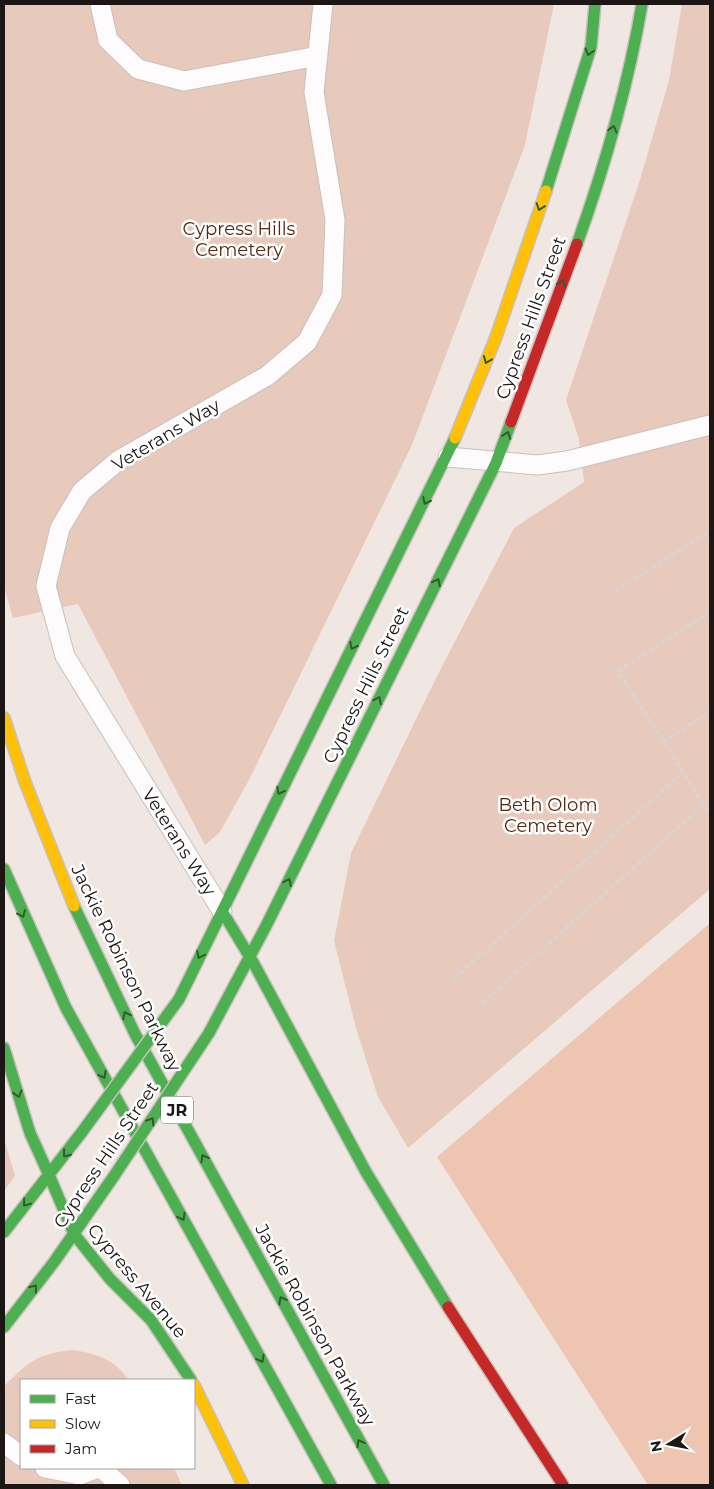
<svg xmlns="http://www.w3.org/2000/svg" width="714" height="1489" viewBox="0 0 714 1489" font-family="Montserrat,sans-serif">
<rect width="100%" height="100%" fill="#f0e7e2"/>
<!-- green -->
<path fill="#e8cabc" d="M4 4H554L525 145 412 445 249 780 220 832 205 845 78 604 13 618 4 587Z
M682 4H710V889L408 1148 378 1097 356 1028 334 941 351 853 438 674 514 528 584 482 579 439 566 400 639 183 669 80Z
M4 1138 15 1176 4 1191Z
M72 1350C94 1353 116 1359 128 1380H21V1468H174L182 1485H4V1386C29 1362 36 1354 72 1350Z"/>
<!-- forest -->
<path fill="#edc5b1" d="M710 923V1485H648L437 1157Z"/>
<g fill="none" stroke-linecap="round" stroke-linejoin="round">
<defs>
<path id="lane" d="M100 4 108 40 138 69 184 81 318 56
M448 457 537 465 567 461 710 425
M222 911 65 656 46 586 60 528 82 491 119 460 267 376 307 342 332 295 335 220 314 92 323 4
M4 1443 21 1456
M45 1468 80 1475 98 1468
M101 1468 120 1485"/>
<path id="fast" d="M546 191 591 47 595 4
M577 244C605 166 628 86 642 4
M4 869 66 1008 331 1485
M74 906 135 1034 384 1485
M222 911 254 964 366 1172 448 1307
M179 999 455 438
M209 1033 266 926 496 463 511 422
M4 1048 30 1133 49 1175
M49 1175 74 1234 110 1279 151 1320 191 1380
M4 1232 82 1132
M4 1327 54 1262 114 1176"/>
<path id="slow" d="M455 438 496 337 546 191
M4 718 25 782 74 906
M194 1385 243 1485"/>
<path id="jam" d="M511 422 577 244
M448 1307 563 1485"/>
</defs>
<!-- lane casing -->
<use href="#lane" stroke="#c7c0bd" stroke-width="21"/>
<!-- fast casing -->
<use href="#fast" stroke="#c7c0bd" stroke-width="14"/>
<!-- slow casing -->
<use href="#slow" stroke="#c7c0bd" stroke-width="14"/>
<!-- jam casing -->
<use href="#jam" stroke="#c7c0bd" stroke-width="14"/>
<!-- path -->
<path stroke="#d7d4d3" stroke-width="3" stroke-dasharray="5 2.5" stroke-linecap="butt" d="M614 592 710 531
M710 612 618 671 710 814
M663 742 710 712
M454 979 683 772
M481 1004 704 805"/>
<!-- lane -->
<use href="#lane" stroke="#fdfbfb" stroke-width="19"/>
<!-- fast -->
<use href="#fast" stroke="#4caf50" stroke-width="11"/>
<!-- slow -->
<use href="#slow" stroke="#ffc107" stroke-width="11"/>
<!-- jam -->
<use href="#jam" stroke="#c62828" stroke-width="11"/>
<defs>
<path id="fast-bridge" d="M82 1132 179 999
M114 1176 209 1033"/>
</defs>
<!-- fast-bridge casing -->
<use href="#fast-bridge" stroke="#c7c0bd" stroke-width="14" stroke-linecap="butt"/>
<!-- fast-bridge -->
<use href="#fast-bridge" stroke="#4caf50" stroke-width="11"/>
</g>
<!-- one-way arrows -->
<defs><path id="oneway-chevron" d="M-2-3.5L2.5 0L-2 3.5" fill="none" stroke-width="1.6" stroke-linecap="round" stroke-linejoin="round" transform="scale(1.25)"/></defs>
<g stroke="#325b2f">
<use href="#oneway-chevron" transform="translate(589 52) rotate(105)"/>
<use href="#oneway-chevron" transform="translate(613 129) rotate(-75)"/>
<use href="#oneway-chevron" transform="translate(540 207) rotate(109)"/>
<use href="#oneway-chevron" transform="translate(562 283) rotate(-70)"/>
<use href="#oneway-chevron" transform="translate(487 360) rotate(112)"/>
<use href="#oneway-chevron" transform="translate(507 435) rotate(-70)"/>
<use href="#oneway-chevron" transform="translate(426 501) rotate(117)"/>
<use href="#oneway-chevron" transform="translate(437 582) rotate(-63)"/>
<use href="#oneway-chevron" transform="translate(353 646) rotate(117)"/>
<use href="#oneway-chevron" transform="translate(378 700) rotate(-64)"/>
<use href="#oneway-chevron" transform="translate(280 791) rotate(117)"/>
<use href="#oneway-chevron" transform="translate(288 882) rotate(-64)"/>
<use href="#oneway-chevron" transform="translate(22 914) rotate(66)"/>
<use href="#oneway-chevron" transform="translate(200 955) rotate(116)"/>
<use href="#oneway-chevron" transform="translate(126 1015) rotate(-116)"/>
<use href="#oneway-chevron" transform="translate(103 1075) rotate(61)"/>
<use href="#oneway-chevron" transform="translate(18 1094) rotate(73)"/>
<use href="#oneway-chevron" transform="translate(151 1121) rotate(-57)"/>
<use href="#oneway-chevron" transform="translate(66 1154) rotate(128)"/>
<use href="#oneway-chevron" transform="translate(204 1158) rotate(-119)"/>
<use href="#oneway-chevron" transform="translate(26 1203) rotate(129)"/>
<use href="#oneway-chevron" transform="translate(182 1217) rotate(61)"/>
<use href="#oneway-chevron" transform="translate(34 1288) rotate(-51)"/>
<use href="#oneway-chevron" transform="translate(282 1300) rotate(-119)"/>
<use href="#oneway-chevron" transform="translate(261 1359) rotate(61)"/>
<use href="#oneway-chevron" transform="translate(360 1443) rotate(-119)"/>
</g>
<g text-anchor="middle" stroke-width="5" stroke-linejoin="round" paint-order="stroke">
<!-- shield labels -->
<rect fill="#fff" stroke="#605c5a" stroke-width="1" x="161" y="1096.5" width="32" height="27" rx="4"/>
<g font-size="16" font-weight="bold" fill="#1c1614">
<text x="177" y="1116">JR</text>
</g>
<!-- park labels -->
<g font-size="18" fill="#532812" stroke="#fff">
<text x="239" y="235">Cypress Hills<tspan x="239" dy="21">Cemetery</tspan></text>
<text x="548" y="811">Beth Olom<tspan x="548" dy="21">Cemetery</tspan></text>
</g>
<!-- street labels -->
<g font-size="18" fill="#1c1614" stroke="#fff">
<text transform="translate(531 318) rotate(-70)" y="6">Cypress Hills Street</text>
<text transform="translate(166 435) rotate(-31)" y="6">Veterans Way</text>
<text transform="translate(366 685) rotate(-64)" y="6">Cypress Hills Street</text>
<text transform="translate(179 842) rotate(58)" y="6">Veterans Way</text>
<text transform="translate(126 968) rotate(64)" y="6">Jackie Robinson Parkway</text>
<text transform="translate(106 1155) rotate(-56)" y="6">Cypress Hills Street</text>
<text transform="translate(137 1281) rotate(50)" y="6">Cypress Avenue</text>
<text transform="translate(315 1325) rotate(61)" y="6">Jackie Robinson Parkway</text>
</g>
</g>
<!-- border -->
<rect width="714" height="1489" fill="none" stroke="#1c1614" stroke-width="10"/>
<!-- legend -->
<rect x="20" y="1379" width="175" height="90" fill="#ffffff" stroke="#a4a2a1"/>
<rect x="30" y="1395" width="25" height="8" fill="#4caf50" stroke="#a4a2a1"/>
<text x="65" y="1404" font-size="15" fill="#1c1614">Fast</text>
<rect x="30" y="1420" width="25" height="8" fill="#ffc107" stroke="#a4a2a1"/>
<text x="65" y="1429" font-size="15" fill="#1c1614">Slow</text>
<rect x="30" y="1445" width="25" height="8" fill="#c62828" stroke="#a4a2a1"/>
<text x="65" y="1454" font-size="15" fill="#1c1614">Jam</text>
<!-- north arrow -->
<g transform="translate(669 1444) rotate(260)" stroke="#ffffff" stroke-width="4" paint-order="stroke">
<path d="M0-4L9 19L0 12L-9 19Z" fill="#1c1614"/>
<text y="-8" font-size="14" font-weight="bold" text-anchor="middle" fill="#1c1614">N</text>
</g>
</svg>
